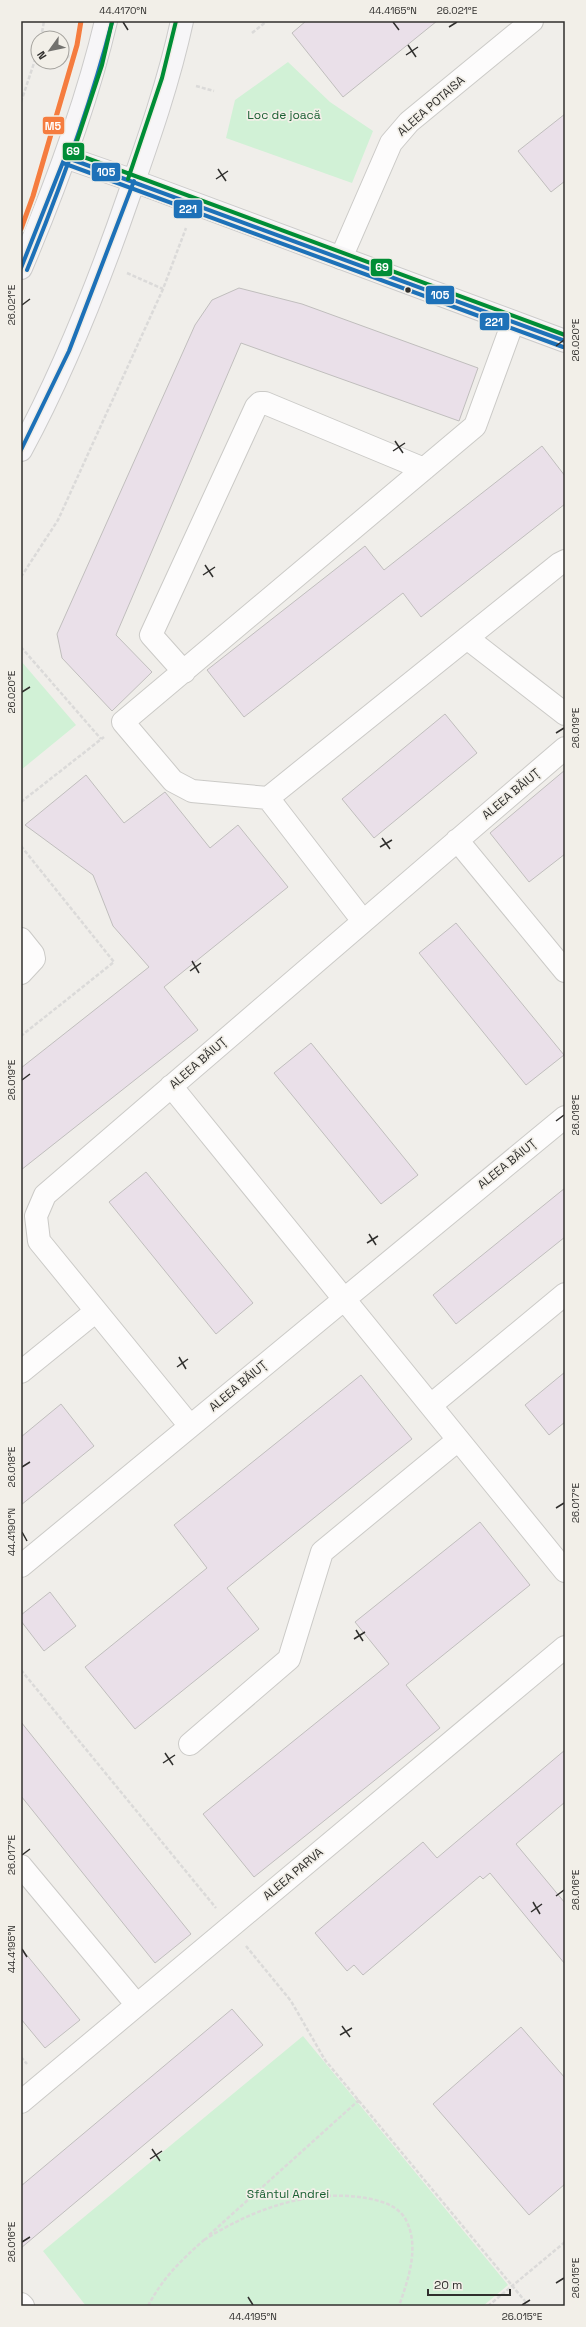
<svg xmlns="http://www.w3.org/2000/svg" width="586" height="2327" viewBox="0 0 586 2327" font-family="'Space Grotesk',sans-serif">
<rect width="100%" height="100%" fill="#f0eeea"/>
<!-- green -->
<path fill="#d1f1d6" d="M288 62 330 102 373 131 352 183 226 138 235 100Z
M21 661 76 725 21 770Z
M303 2036 508 2285 483 2306H86L43 2251Z"/>
<!-- building -->
<path fill="#eae0e9" stroke="#c0bebd" d="M306 21H437L343 97 292 33Z
M565 114V181L551 192 518 151Z
M239 288 302 304 478 368 459 421 241 343 116 635 152 672 112 711 62 658 57 634 195 325 212 300Z
M542 446 565 476V504L421 617 403 593 244 717 207 670 365 546 384 570Z
M445 714 477 753 374 838 342 799Z
M565 770V854L529 882 490 833Z
M86 775 124 823 165 792 210 848 238 825 288 887 164 987 198 1030 21 1170V1068L149 967 113 926 93 875 25 825Z
M456 923 564 1055 526 1085 419 953Z
M311 1043 418 1175 381 1204 274 1073Z
M146 1172 253 1303 216 1334 109 1202Z
M565 1188V1237L456 1324 433 1295Z
M565 1372V1422L549 1435 525 1405Z
M361 1375 412 1439 227 1588 259 1629 135 1729 85 1667 207 1568 174 1525Z
M61 1404 94 1446 21 1505V1437Z
M480 1522 530 1585 406 1685 440 1728 254 1877 203 1814 389 1664 355 1622Z
M50 1592 76 1626 44 1651 21 1621V1615Z
M21 1722 191 1934 155 1963 21 1796Z
M565 1750V1802L516 1844 565 1903V1964L490 1873 483 1879 480 1876 363 1975 354 1965 347 1971 315 1933 423 1842 437 1858Z
M21 1948 80 2020 45 2048 21 2019Z
M232 2009 263 2045 21 2248V2186Z
M521 2027 565 2078V2184L529 2215 433 2104Z"/>
<g fill="none" stroke-linecap="round" stroke-linejoin="round">
<defs>
<path id="minor" d="M341 258 391 143 409 122 532 21
M467 638 565 714
M184 672 151 635 256 407 260 403H265L424 469
M268 798 559 564 565 561
M457 840 565 971
M363 921 268 798 192 791 173 781 123 722 475 426 513 322
M21 939 33 954 34 959 21 973
M171 1086 565 1571
M21 1372 95 1312
M431 1405 565 1294
M190 1426 39 1241 36 1216 45 1195 565 748
M21 1566 565 1117
M190 1744 289 1659 322 1552 458 1440
M21 1866 137 2005
M21 2102 565 1647
M21 2304 23 2306"/>
<path id="major" d="M65 157 134 181 565 341
M21 268C55 188 86 106 106 21
M21 450C65 369 99 282 129 195 149 138 169 81 182 21"/>
</defs>
<!-- minor casing -->
<use href="#minor" stroke="#cbcac7" stroke-width="24"/>
<!-- major casing -->
<use href="#major" stroke="#cccbca" stroke-width="24"/>
<!-- path -->
<path stroke="#dbdad9" stroke-width="2.5" stroke-dasharray="4 2" stroke-linecap="butt" d="M252 33 267 21
M41 38 44 21
M62 55 71 57
M196 86 214 91
M21 102 38 51
M127 273 163 289
M21 577 58 520 163 289 186 228
M21 647 101 739
M21 802 104 737
M21 846 114 962 21 1036
M21 1670 216 1908
M246 1946 291 2001 325 2060 529 2306
M21 2057 27 2064
M209 2235 359 2100
M204 2240C253 2209 312 2187 371 2199 385 2202 399 2207 406 2220 420 2247 408 2280 399 2306
M148 2306C162 2279 181 2260 204 2240
M488 2306 565 2242"/>
<!-- minor -->
<use href="#minor" stroke="#fdfcfc" stroke-width="22"/>
<!-- major -->
<use href="#major" stroke="#f7f6f8" stroke-width="22"/>
<defs>
<path id="bus-1" d="M21 268 65 157 565 341
M21 450 69 351 134 181"/>
<path id="bus-2" d="M63 163 563 347
M27 270C60 189 90 108 112 22"/>
<path id="bus-3" d="M112 22 102 65 73 153 565 335
M128 179 162 78 176 21"/>
</defs>
<!-- bus-1 casing -->
<use href="#bus-1" stroke="#f2efe8" stroke-width="7"/>
<!-- bus-2 casing -->
<use href="#bus-2" stroke="#f2efe8" stroke-width="7"/>
<!-- bus-3 casing -->
<use href="#bus-3" stroke="#f2efe8" stroke-width="7"/>
<!-- bus-1 -->
<use href="#bus-1" stroke="#1d71b8" stroke-width="4"/>
<!-- bus-2 -->
<use href="#bus-2" stroke="#1d71b8" stroke-width="4"/>
<!-- bus-3 -->
<use href="#bus-3" stroke="#008d36" stroke-width="4"/>
<defs>
<path id="metro-1" d="M21 229 33 196 77 45 81 21"/>
</defs>
<!-- metro-1 casing -->
<use href="#metro-1" stroke="#f2efe8" stroke-width="8"/>
<!-- metro-1 -->
<use href="#metro-1" stroke="#f57c3f" stroke-width="5"/>
</g>
<!-- ticks -->
<path fill="none" stroke="#302f2d" stroke-width="1.5" d="M123 22 128 30M393 22 399 30M449 27 457 22M408 45 416 57M406 55 418 47M218 169 226 181M216 179 228 171M22 305 30 299M556 346 564 340M395 441 403 453M393 451 405 443M205 565 213 577M203 575 215 567M22 692 30 687M556 733 564 728M382 838 390 849M380 847 392 840M192 961 199 973M190 971 201 963M22 1080 30 1074M556 1121 564 1115M369 1234 376 1245M367 1243 378 1236M179 1357 186 1369M177 1367 188 1359M22 1467 30 1462M556 1508 564 1503M22 1532 27 1541M356 1630 363 1641M354 1639 365 1632M165 1753 173 1765M163 1763 175 1755M22 1855 30 1849M556 1896 564 1890M533 1902 540 1914M531 1912 542 1904M22 1949 27 1957M342 2026 350 2037M340 2035 352 2028M152 2149 160 2161M150 2159 162 2151M22 2242 30 2237M556 2283 564 2278M248 2297 253 2305M522 2305 530 2300"/>
<!-- markers -->
<circle fill="#302f2d" stroke="#f2efe8" stroke-width="1.5" cx="408" cy="290" r="3.5"/>
<g text-anchor="middle" stroke-width="3.5" stroke-linejoin="round" paint-order="stroke">
<!-- street labels -->
<g font-size="12" fill="#302f2d" stroke="#f2efe8">
<text transform="translate(431 106) rotate(-41)" y="4">ALEEA POTAISA</text>
<text transform="translate(511 794) rotate(-40)" y="4">ALEEA BĂIUȚ</text>
<text transform="translate(198 1063) rotate(-41)" y="4">ALEEA BĂIUȚ</text>
<text transform="translate(507 1164) rotate(-39)" y="4">ALEEA BĂIUȚ</text>
<text transform="translate(238 1386) rotate(-40)" y="4">ALEEA BĂIUȚ</text>
<text transform="translate(293 1874) rotate(-40)" y="4">ALEEA PARVA</text>
</g>
<!-- park labels -->
<g font-size="12" fill="#1c6134" stroke="#f2efe8">
<text x="284" y="119">Loc de joacă</text>
<text x="288" y="2198">Sfântul Andrei</text>
</g>
</g>
<g stroke="#f2efe8" stroke-width="1.5">
<rect x="42" y="116" width="23" height="19" rx="4" fill="#f57c3f"/>
<rect x="62" y="142" width="23" height="19" rx="4" fill="#008d36"/>
<rect x="91" y="162" width="30" height="20" rx="4" fill="#1d71b8"/>
<rect x="173" y="199" width="30" height="20" rx="4" fill="#1d71b8"/>
<rect x="370" y="258" width="23" height="19" rx="4" fill="#008d36"/>
<rect x="425" y="285" width="30" height="20" rx="4" fill="#1d71b8"/>
<rect x="479" y="312" width="31" height="19" rx="4" fill="#1d71b8"/>
</g>
<g font-size="11" text-anchor="middle" font-weight="bold" fill="#fff">
<text x="53" y="130">M5</text>
<text x="73" y="155">69</text>
<text x="106" y="176">105</text>
<text x="188" y="213">221</text>
<text x="382" y="271">69</text>
<text x="440" y="299">105</text>
<text x="494" y="326">221</text>
</g>
<!-- border -->
<rect width="586" height="2327" fill="none" stroke="#f2efe8" stroke-width="44"/>
<!-- north arrow -->
<g transform="translate(50 50) rotate(237)"><circle r="19" fill="#f2efe8" stroke="#a4a29d"/>
<path d="M0-3L7 15L0 10L-7 15Z" fill="#73726f"/>
<text y="-6" font-size="11" font-weight="bold" text-anchor="middle" fill="#302f2d">N</text>
</g>
<!-- scale -->
<path d="M428 2289v6h82v-6" fill="none" stroke="#302f2d" stroke-width="2"/>
<text x="434" y="2289" font-size="12" fill="#302f2d" stroke="#f2efe8" stroke-width="3" paint-order="stroke">20 m</text>
<rect x="22" y="22" width="542" height="2283" fill="none" stroke="#302f2d" stroke-width="1.5"/>
<g font-size="10" text-anchor="middle" fill="#302f2d">
<text x="123" y="14">44.4170°N</text>
<text x="393" y="14">44.4165°N</text>
<text x="457" y="14">26.021°E</text>
<text transform="translate(11 305) rotate(-90)" y="4">26.021°E</text>
<text transform="translate(575 340) rotate(-90)" y="4">26.020°E</text>
<text transform="translate(11 692) rotate(-90)" y="4">26.020°E</text>
<text transform="translate(575 728) rotate(-90)" y="4">26.019°E</text>
<text transform="translate(11 1080) rotate(-90)" y="4">26.019°E</text>
<text transform="translate(575 1115) rotate(-90)" y="4">26.018°E</text>
<text transform="translate(11 1467) rotate(-90)" y="4">26.018°E</text>
<text transform="translate(575 1503) rotate(-90)" y="4">26.017°E</text>
<text transform="translate(11 1532) rotate(-90)" y="4">44.4190°N</text>
<text transform="translate(11 1855) rotate(-90)" y="4">26.017°E</text>
<text transform="translate(575 1890) rotate(-90)" y="4">26.016°E</text>
<text transform="translate(11 1949) rotate(-90)" y="4">44.4195°N</text>
<text transform="translate(11 2242) rotate(-90)" y="4">26.016°E</text>
<text transform="translate(575 2278) rotate(-90)" y="4">26.015°E</text>
<text x="253" y="2320">44.4195°N</text>
<text x="522" y="2320">26.015°E</text>
</g>
</svg>
